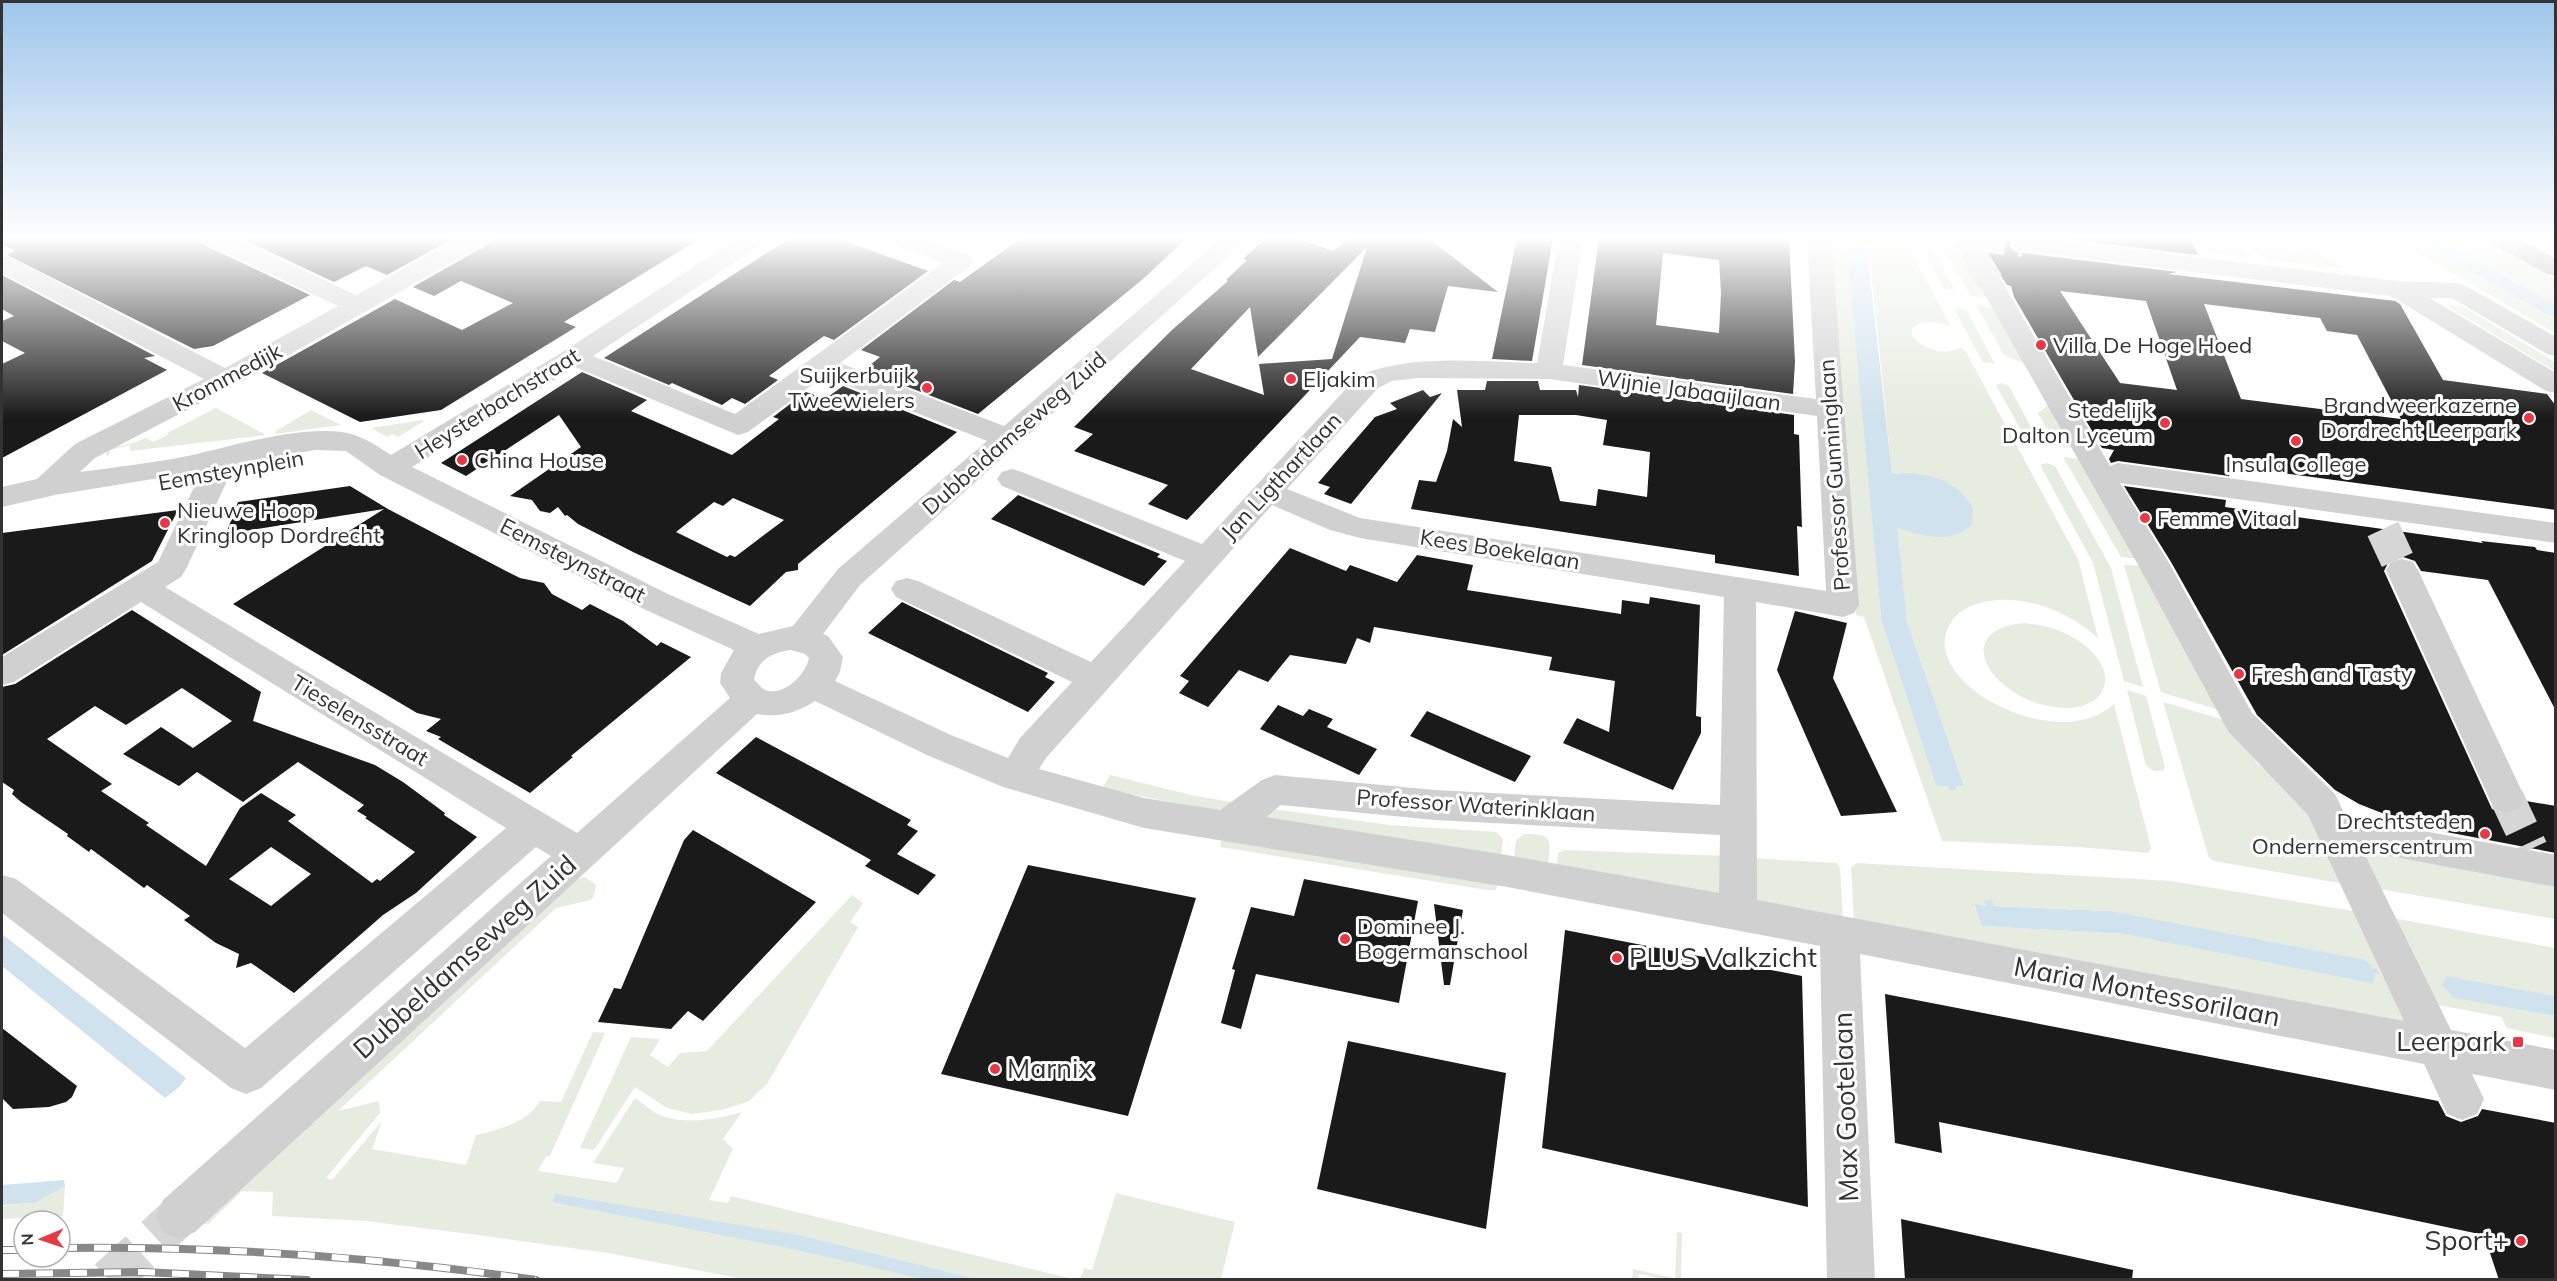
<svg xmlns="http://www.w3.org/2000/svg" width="2557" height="1281" viewBox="0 0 2557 1281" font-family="Mulish,sans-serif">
<rect width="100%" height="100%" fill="#fff"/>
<!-- green -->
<path fill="#e6ecdf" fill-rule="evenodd" d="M1827 238H1904L1951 326C1938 322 1922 318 1912 329V336C1923 349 1946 357 1961 347L1966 352 2078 559 2098 638C2072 614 2032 597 1997 600 1979 602 1960 607 1950 624 1915 681 2057 757 2114 704L2151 848 2148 853 2079 847 1942 841 1864 617 1856 615 1855 584ZM1848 246 1869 249 1892 474 1900 473 1896 527 1907 622 1964 786H1954L1955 789 1949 786 1881 618Z
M1938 238H1956L1992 298 1971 296Z
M2195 238 2227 240 2257 259 2078 239 2193 245 2191 240 2195 241Z
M2234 238H2247L2266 250 2280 246 2290 253 2311 248 2345 269 2268 260Z
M2393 238H2412L2555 319V333Z
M2435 238H2483L2555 279V304Z
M2511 238H2547L2555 242V263Z
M1925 246 1933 249 1955 290 1944 289 1921 248Z
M2450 304 2464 307 2555 362V371L2452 309 2448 305Z
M1976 305 1997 308 2032 367 2004 355Z
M1956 307 1966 309 1995 364 1983 362 1954 309Z
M2001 383 2009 386 2039 442 2027 441 1996 385Z
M2052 402 2080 449 2056 445 2038 413Z
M216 408 266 435 130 451V445L110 450 109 455 106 456 107 449 137 442 145 438 154 442 169 434 167 433Z
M311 410 341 425 275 434 276 431Z
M422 420 424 421 398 437 392 434 387 437 371 428Z
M2063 457 2087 460 2144 559 2121 557Z
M2047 463 2055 466 2111 568 2143 687 2124 681 2093 563 2040 465Z
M2124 565 2147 566 2216 709 2161 692Z
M2024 623C2046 625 2065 630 2083 644 2119 670 2110 709 2064 708 2044 707 2024 700 2008 688 1972 661 1975 627 2024 623Z
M2127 690 2146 696 2165 767 2163 771H2154L2146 766Z
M2163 702 2225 720 2258 764 2310 805 2345 884 2214 861 2209 858Z
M1110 775 1191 795 1242 804 1236 814 1102 789Z
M1273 809 1390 825 1496 832 1503 839 1501 856 1265 818V815Z
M1524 834C1553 834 1551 838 1548 865L1514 858 1516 840Z
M1221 840 1495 883 1497 886 1496 890H1487L1220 847Z
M2355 846 2555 885V919L2373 888Z
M1565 850 1729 856V884L1719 894 1557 866 1558 853Z
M1749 858 1837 863 1840 868 1843 919 1749 902Z
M1857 863 2171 881 2359 912 2410 1024 1854 921 1851 867ZM1974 905 2111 911 2370 966 2378 974 2125 934 1982 926Z
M585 877 596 885 594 896 591 900 556 908 338 1111 379 1101 380 1113 326 1178 332 1180 382 1121 372 1149 466 1165 476 1135C498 1130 529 1122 540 1101L561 1102 593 1032 605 1033 550 1156H546L538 1171 617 1183 624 1168 593 1163 635 1098C643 1103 653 1113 662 1116 689 1125 716 1119 742 1112L723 1139 733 1149 709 1200 728 1203 731 1196 739 1198 1073 1279H743L608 1253 478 1235 366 1221 272 1216 273 1192 242 1191 208 1224 199 1223 574 880Z
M852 895 863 903 850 922 858 927 767 1084 748 1102 721 1110 692 1114 667 1108 635 1087 594 1150 580 1148 631 1037 660 1039 650 1055 668 1067 680 1053 707 1051Z
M2387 917 2555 948V996L2447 976 2454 998 2555 1016V1038L2507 1028 2501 1017 2428 1003Z
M65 1186 63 1216 2 1219V1206L33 1203Z
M1116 1193 1235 1222 1221 1279H1080L1084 1268 1092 1270Z
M1677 1232 1682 1233 1681 1279H1662L1639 1274 1638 1279H1632L1633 1269 1675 1278Z"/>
<!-- water -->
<path fill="#cfe2ee" d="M2412 238H2435L2555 304V319Z
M1850 245 1869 249 1868 258 1892 474C1923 471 1956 478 1973 508L1972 524C1950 547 1922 534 1897 528L1907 622 1964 786H1955L1956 790H1950L1948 786 1936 785 1881 618 1847 246Z
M1984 900H1992L1993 906 2111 911 2365 960 2373 967 2371 968 2377 969 2379 974 2372 973 2376 975 2372 983 2125 934 1982 926 1974 904 1986 906Z
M2 934 186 1078 179 1087 165 1098 2 966Z
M2447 976 2555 996V1016L2454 998 2442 985Z
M64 1180 65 1186 34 1203 2 1205V1185Z
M556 1194 798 1235 975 1279H923L793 1249 552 1202Z"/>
<!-- building -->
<path fill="#1a1a1a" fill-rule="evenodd" d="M2 238H200L204 245 310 295 213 346 194 349 7 255 15 251 2 244Z
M240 238H454L387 275 366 266 334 282Z
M491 238H701L564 322 576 327 441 410 360 422 262 373 395 299 462 330 513 303 461 281 434 296 413 287 487 245Z
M790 238H836L928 271 834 340 824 336 810 346 769 376 778 380 745 404 732 398 722 405 672 383 669 385 604 358Z
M1021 238H1187L1143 279 978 414 864 370 880 357 861 350 954 280 960 282Z
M1266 238H1297L1333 251 1350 238H1428L1498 292 1448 286 1435 332 1410 329 1405 343 1360 337 1187 520 1148 504 1168 485 1074 451 1093 434 1074 427 1173 329 1228 281 1226 280 1247 260 1243 259ZM1367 247 1332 359 1259 364 1264 395 1191 369 1250 307 1258 357Z
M1517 238H1553L1532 361 1492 359Z
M1599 238H1789L1795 362 1793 394 1582 365ZM1663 253 1719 260 1721 293 1719 333 1656 325Z
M1980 238H2014L2009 245 2014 251 2023 253 2177 272 2168 274 2395 301 2400 304 2443 380 2547 394 2556 406V510L2230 466 2229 476 2118 461 2111 463 2109 459 2114 450 2102 448 2014 297 2011 286 2007 285 2001 276 1992 273 1980 277 1978 268 1987 265 1990 258ZM2060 291 2146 301 2177 390 2120 383ZM2204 304 2320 318 2327 331 2357 335 2401 419 2241 399Z
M2057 238H2190L2198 255Z
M2 275 155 356 144 358 167 370 2 458V364L25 353 2 341V321L14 316 2 309Z
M582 372 647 400 631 411 732 455 779 419 773 417 806 392 825 399 843 386 957 432 798 564V570L786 572 750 606 635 553 578 524 567 515 565 516 558 507 550 513 540 511 532 500 510 496 581 447 559 415 466 476 441 463ZM733 498 784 520 735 557 730 555 727 557 676 532 714 502 723 506Z
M1487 381H1538L1540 390H1576L1578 397 1579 385 1794 415V434L1799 435 1801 499 1802 527 1797 526 1799 576 1715 563V555L1411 509 1419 480 1436 482 1447 451 1453 419 1462 427 1457 390H1485ZM1519 415H1576L1607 420 1603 445 1650 452 1647 497 1598 489 1596 506 1560 501 1551 467 1514 461Z
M1423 390 1430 397 1442 393 1351 504 1324 494 1330 487 1318 483 1375 417 1397 409 1390 403Z
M350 486 388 509 506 571 520 578 544 583 552 594 582 610 590 604 623 621 657 646 661 642 691 657 571 756 573 757 530 793 438 739 441 737 426 731 441 719 417 713 233 604 384 509 226 534 238 502Z
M2124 486 2226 500 2225 507 2483 543 2481 541 2535 547 2537 550 2556 553V711L2488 580 2421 571 2415 561 2403 557 2389 561 2384 571 2492 809 2508 815 2521 810 2526 801 2556 806V853L2415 826 2359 804 2335 790 2257 715 2171 562Z
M1018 495 1160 554 1157 557 1167 561 1144 586 991 519Z
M178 510 152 561 2 655V533Z
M1290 548 1346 571 1350 565 1397 582 1417 555 1473 565 1467 590 1621 614 1622 600 1649 604 1650 597 1700 605 1696 716 1701 717V733L1673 790 1563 743 1577 718 1609 732 1615 681 1549 670 1552 657 1374 627 1370 643 1357 638 1346 664 1290 655 1268 682 1239 670 1208 707 1179 693 1189 681 1180 676Z
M902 602 1048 673 1045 677 1055 682 1028 712 868 633Z
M132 610 261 692 253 721 375 765 403 782 445 813 444 815 477 837 416 893 383 915 294 993 251 963 236 968 239 954 216 943 184 920 190 916 147 885 144 888 91 849 89 852 67 836 68 834 21 802 12 794 14 790 2 782V687L15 684ZM182 688 232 721 193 748 161 727 123 754 179 786 197 772 243 802 298 762 364 805 357 811 367 817 365 818 415 852 380 881 377 879 372 883 288 821 296 815 261 793 240 808 206 866 146 825 149 823 101 791 112 784 47 739 95 706 126 725ZM271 847 311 874 271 906 229 879Z
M1795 611 1847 623 1833 678 1897 812 1841 816 1777 670Z
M1278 705 1303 716 1309 709 1333 719 1327 727 1377 749 1359 775 1334 763 1260 729Z
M1427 711 1531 756 1515 782 1410 736Z
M756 737 911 820 907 825 918 831 897 854 936 875 918 895 865 866 871 860 716 773Z
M693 830 816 902 703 1021 688 1011 671 1029 598 1022 614 988 621 989 684 840Z
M1028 865 1196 898 1128 1116 941 1074Z
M1304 879 1418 901 1399 1003 1256 974 1241 1029 1221 1023 1235 970 1232 969 1251 907 1294 916Z
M1434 904 1463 910 1450 985H1444Z
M1565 930 1802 976 1808 1207 1542 1148Z
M1885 994 2438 1101 2446 1116 2461 1122 2478 1116 2482 1109 2556 1123V1280H2499L2484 1235 2129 1160 1939 1122 1942 1153 1895 1143Z
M2 1028 77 1086 72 1097 66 1102 49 1107 13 1109 2 1098Z
M1348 1041 1506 1073 1486 1229 1317 1189Z
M1901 1219 2133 1270 2132 1280H1905Z"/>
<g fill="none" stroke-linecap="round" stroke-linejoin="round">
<!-- minor-tunnel-far2 -->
<path stroke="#d6d6d6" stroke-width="27" stroke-dasharray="27 14" stroke-linecap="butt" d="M1979 238 2023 244
M1976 259 1991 283"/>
<!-- minor-tunnel-far1 -->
<path stroke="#d6d6d6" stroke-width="34" stroke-dasharray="34 16" stroke-linecap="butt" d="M2383 529 2402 570
M2507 798 2531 849"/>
<!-- minor-tunnel -->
<path stroke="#d6d6d6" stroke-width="42" stroke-dasharray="42 21" stroke-linecap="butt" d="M109 1280 179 1216"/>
<!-- minor -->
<path fill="#d0d0d0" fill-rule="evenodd" d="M202 238H234L356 295 459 238H489L486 243 250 377 95 458 80 472C116 467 153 463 188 456 233 446 296 426 342 432 361 435 374 444 391 455L564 351 738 238H767L764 243 593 356 735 414 943 263 890 243 887 238H922L970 256 973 261 970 266 840 363 1004 426 1222 238H1249L860 585 823 634 828 636 843 657 840 672 835 681 951 735 1008 758 1020 738 1072 682 896 597 891 589 896 581 907 578 918 581 1091 662 1185 561 1002 486 997 479 1002 472 1012 469 1022 472 1202 544 1358 376C1411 353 1480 362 1537 363L1559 238H1583L1563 365 1816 399 1807 238H1831L1859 605 1854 613 1843 617 1756 602 1757 900 2404 1021 2308 815 2228 731 2137 563 1978 283 1982 278 1991 275 2000 278 2110 466 2118 463 2556 523V543L2120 483 2169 563 2252 713 2335 794 2346 817 2556 855V887L2363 851 2451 1030 2556 1050V1090L2472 1074 2484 1099 2477 1114 2462 1120 2447 1114 2424 1064 1860 954 1875 1280H1827L1820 946 1507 887 1144 828 1003 787 927 755 815 701C797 713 777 718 757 714L195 1232 179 1239 163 1232 156 1216 163 1200 551 856 536 847 261 1088 246 1094 231 1088 2 913V875L16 879 245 1048 506 828 141 602 14 682 2 685V657L158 562 202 471 55 495 2 507V487L37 479 75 444 204 379 2 273V256L11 258 225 368 338 306 205 243ZM575 367 738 435 748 432 824 376 987 441 838 569 793 626 759 634 668 594 412 467ZM1417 378 1549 379 1817 416 1826 591 1360 518 1287 489 1378 388 1392 381ZM315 450 346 451 380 475 646 610 734 650 721 673 720 683 730 698 577 833 165 587 181 577 186 569 235 464ZM1272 505 1330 530 1360 538 1724 597 1720 805 1435 790 1275 775 1262 780 1220 810 1144 798 1039 769 1046 758ZM791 650 805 654 809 658C806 674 784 697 765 690 761 688 758 683 754 680 757 660 773 652 791 650ZM1281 805 1435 820 1720 835 1719 893 1507 855 1266 817Z
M1953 238H1977L1988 259 1985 264 1976 266 1967 264Z
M2017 238H2036L2397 281 2457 283 2466 286 2556 337V356L2547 354 2452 298H2430L2556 373V393L2546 391 2391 296 2023 251 2014 249 2011 244Z
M2402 559 2413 562 2418 570 2525 798 2520 808 2507 813 2494 808 2489 798 2386 570 2391 562Z"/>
<!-- highway -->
<path fill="#9a9a9a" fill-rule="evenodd" d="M2488 238H2518L2556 259V276L2547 274 2491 243Z"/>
<defs>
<path id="rail" d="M60 1248C220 1246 378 1257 536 1280
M2 1250H24
M2 1274 143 1272 307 1280"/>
</defs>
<!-- rail casing -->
<use href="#rail" stroke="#888" stroke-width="8"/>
<!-- rail -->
<use href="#rail" stroke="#fff" stroke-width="6" stroke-dasharray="17" stroke-linecap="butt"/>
</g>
<!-- sky -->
<linearGradient id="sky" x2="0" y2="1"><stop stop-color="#9ec6ea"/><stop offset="0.57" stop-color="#fff"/><stop offset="1" stop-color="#fff" stop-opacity="0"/></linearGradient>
<rect width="2557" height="418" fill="url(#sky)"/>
<!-- markers -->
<g fill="#e63946" stroke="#fff" stroke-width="2">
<circle cx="2041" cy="345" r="6"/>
<circle cx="1291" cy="379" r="6"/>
<circle cx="927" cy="388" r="6"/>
<circle cx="2529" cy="418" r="6"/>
<circle cx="2165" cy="423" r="6"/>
<circle cx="2296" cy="441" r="6"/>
<circle cx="462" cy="460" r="6"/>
<circle cx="2145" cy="518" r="6"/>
<circle cx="165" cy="523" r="6"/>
<circle cx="2239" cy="674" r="6"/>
<circle cx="2485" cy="834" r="6"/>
<circle cx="1345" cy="939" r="6"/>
<circle cx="1617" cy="958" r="6"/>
<rect x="2512" y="1036" width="12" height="12" rx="3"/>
<circle cx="995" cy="1069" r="6"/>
<circle cx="2521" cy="1241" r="6"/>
</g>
<g text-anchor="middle" stroke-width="6" stroke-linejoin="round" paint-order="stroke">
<!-- poi labels -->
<g font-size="22" fill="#333" stroke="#fff" text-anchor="start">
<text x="2053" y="353">Villa De Hoge Hoed</text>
<text x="915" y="383" text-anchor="end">Suijkerbuijk<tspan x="915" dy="25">Tweewielers</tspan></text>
<text x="1303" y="387">Eljakim</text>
<text x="2517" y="413" text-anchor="end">Brandweerkazerne<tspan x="2517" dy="25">Dordrecht Leerpark</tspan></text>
<text x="2153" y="418" text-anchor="end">Stedelijk<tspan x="2153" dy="25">Dalton Lyceum</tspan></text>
<text x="474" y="468">China House</text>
<text x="2296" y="472" text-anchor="middle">Insula College</text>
<text x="177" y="518">Nieuwe Hoop<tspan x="177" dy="25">Kringloop Dordrecht</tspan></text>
<text x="2157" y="526">Femme Vitaal</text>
<text x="2251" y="682">Fresh and Tasty</text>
<text x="2473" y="829" text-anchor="end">Drechtsteden<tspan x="2473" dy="25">Ondernemerscentrum</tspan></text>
<text x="1357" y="934">Dominee J.<tspan x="1357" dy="25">Bogermanschool</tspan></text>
</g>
<!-- street labels -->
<g font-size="22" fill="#333" stroke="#fff">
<text transform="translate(227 377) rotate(-28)" y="8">Krommedijk</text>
<text transform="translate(1689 390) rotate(8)" y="8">Wijnie Jabaaijlaan</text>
<text transform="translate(497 403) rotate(-32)" y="8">Heysterbachstraat</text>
<text transform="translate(1014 433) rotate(-41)" y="8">Dubbeldamseweg Zuid</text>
<text transform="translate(231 470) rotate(-10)" y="8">Eemsteynplein</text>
<text transform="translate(1834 475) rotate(-94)" y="8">Professor Gunninglaan</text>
<text transform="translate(1281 476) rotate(-47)" y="8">Jan Ligthartlaan</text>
<text transform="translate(1500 549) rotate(9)" y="8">Kees Boekelaan</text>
<text transform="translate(573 560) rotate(27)" y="8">Eemsteynstraat</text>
<text transform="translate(360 720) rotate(31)" y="8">Tieselensstraat</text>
<text transform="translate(1476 805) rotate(4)" y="8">Professor Waterinklaan</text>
</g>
<!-- near-street labels -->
<g font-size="27" fill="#333" stroke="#fff">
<text transform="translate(465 957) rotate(-42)" y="9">Dubbeldamseweg Zuid</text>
<text transform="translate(2147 992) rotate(11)" y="9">Maria Montessorilaan</text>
<text transform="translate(1846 1107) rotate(-92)" y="9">Max Gootelaan</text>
</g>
<!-- near-poi labels -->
<g font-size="27" fill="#333" stroke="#fff" text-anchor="start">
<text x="1629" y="967">PLUS Valkzicht</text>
<text x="2506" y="1051" text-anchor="end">Leerpark</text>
<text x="1007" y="1078">Marnix</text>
<text x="2509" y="1250" text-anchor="end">Sport+</text>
</g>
</g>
<!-- border -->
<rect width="2557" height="1281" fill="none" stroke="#333333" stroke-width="6"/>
<!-- north arrow -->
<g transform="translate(42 1239) rotate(268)"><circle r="28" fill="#ffffff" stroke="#adadad" stroke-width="1.5"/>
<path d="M0-4.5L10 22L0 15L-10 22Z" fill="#e63946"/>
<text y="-9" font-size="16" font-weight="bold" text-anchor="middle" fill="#333333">N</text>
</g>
</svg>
